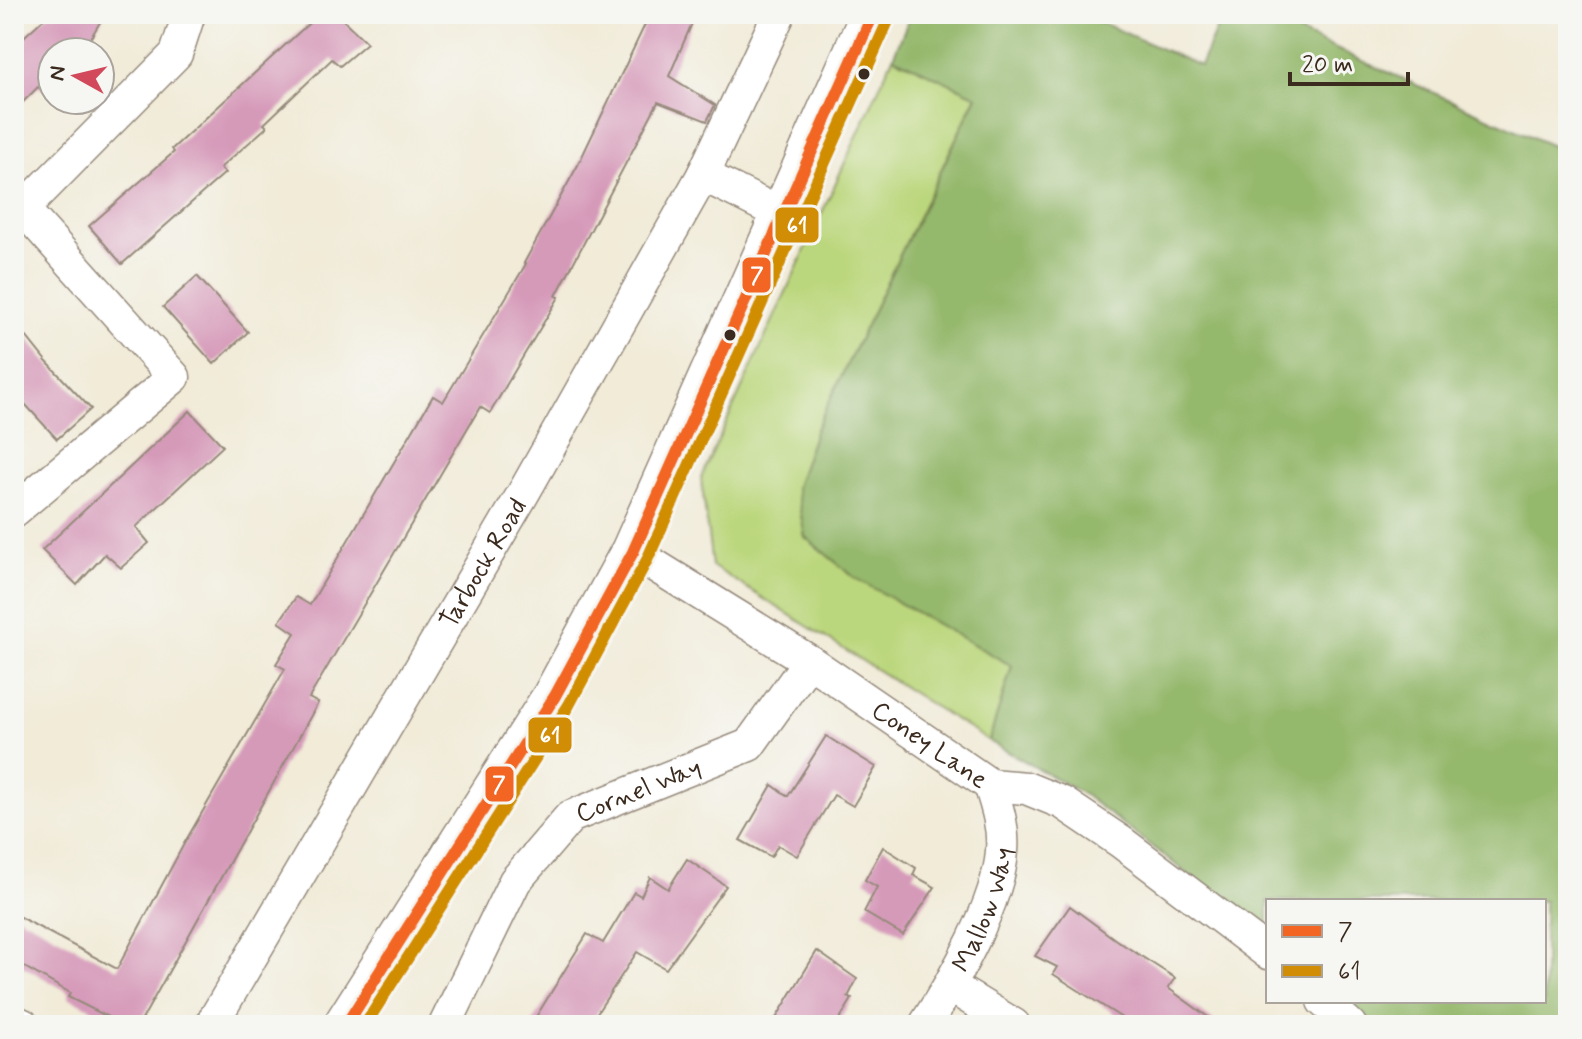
<svg xmlns="http://www.w3.org/2000/svg" width="1582" height="1039" viewBox="0 0 1582 1039" font-family="Mynerve,sans-serif">
<rect width="100%" height="100%" fill="#f6f6f2"/>
<filter id="ink" filterUnits="userSpaceOnUse"><feTurbulence type="fractalNoise" baseFrequency=".0125" numOctaves="2"/><feDisplacementMap in="SourceGraphic" scale="16" xChannelSelector="R" yChannelSelector="G"/><feConvolveMatrix kernelMatrix="1 2 1 2 8 2 1 2 1" color-interpolation-filters="sRGB"/></filter>
<filter id="wash" filterUnits="userSpaceOnUse"><feTurbulence type="fractalNoise" baseFrequency=".006" numOctaves="4" result="noise"/><feDisplacementMap in="SourceGraphic" scale="32" xChannelSelector="R" yChannelSelector="G"/><feGaussianBlur stdDeviation="1.8" result="paint"/><feColorMatrix in="noise" values="0 0 0 0 0 0 0 0 0 0 0 0 0 0 0 0 0 1.4 0 .05"/><feComposite in="paint" operator="in"/></filter>
<g filter="url(#wash)">
<rect width="100%" height="100%" fill="#f1ebd8"/>
<!-- green -->
<path fill="#bbd77d" stroke="#7b804e" stroke-width="2" d="M893 57 977 95 816 429 796 487 805 537 855 578 1012 666 989 741 712 566 701 478Z"/>
<!-- forest -->
<path fill="#94b86c" stroke="#687145" stroke-width="2" d="M911 14H1082L1200 66 1223 14H1258L1568 153V1025H1370L1344 1001H1544V901H1268V935L1083 794 989 741 1012 666 855 578 805 537 796 487 816 429 977 96 893 57Z"/>
<g id="blocks">
<!-- building -->
<path fill="#d69ab9" d="M49 14H105L82 52H52V94L38 87 14 111V46Z
M319 14H337L367 43 340 66 332 59 264 124 267 127 220 168 225 173 122 264 89 226 174 152 172 149Z
M650 14H696L669 76 715 105 707 121 658 102 556 296 559 297 524 355 490 413 480 407 309 698 318 703 139 1025H124L68 997 70 993 14 961V914L117 969 185 842 285 669 276 664 295 633 279 622 296 597 310 605 433 396 443 402 526 264 524 263 578 165Z
M197 276 248 332 214 364 163 307Z
M14 321 46 361 91 409 57 439 14 392Z
M190 411 223 446 136 527 149 543 121 568 105 554 77 585 42 550Z
M826 736 876 767 853 806 834 795 797 856 778 845 771 857 740 840 772 785 788 796Z
M883 847 916 868 913 875 935 887 903 935 864 912 877 887 865 880Z
M687 859 726 886 666 969 637 952 589 1025H531L587 934 603 943 634 892 641 896 650 877 668 889Z
M1070 906 1116 940 1175 978 1168 988 1219 1025H1133L1053 974 1057 967 1035 956Z
M817 951 857 979 848 997 852 999 836 1025H772Z"/>
</g>
</g>
<g filter="url(#ink)">
<use href="#blocks" fill-opacity="0" stroke="#968a7b" stroke-width="2"/>
<g fill="none" stroke-linecap="round" stroke-linejoin="round">
<defs>
<g id="street">
<path d="M703 175 779 14"/>
<path d="M14 218 176 54 189 14"/>
<path d="M14 511 174 377 24 210"/>
<path id="s1" d="M633 552 809 661 990 785 1026 788 1063 803 1121 842 1268 953"/>
<path d="M950 986 1014 1025"/>
<path d="M1323 1001 1350 1025"/>
<path d="M14 1021 23 1025"/>
<path id="s2" d="M211 1025 524 492 703 175 783 215"/>
<path id="s3" d="M445 1025 515 881 570 817 749 745 809 661"/>
<path id="s4" d="M925 1025C953 982 999 902 1002 851 1004 829 997 806 990 785"/>
</g>
<path id="primary" d="M346 1025 555 696 633 552 873 14"/>
</defs>
<!-- street casing -->
<use href="#street" stroke="#968a7b" stroke-width="35"/>
<!-- primary casing -->
<use href="#primary" stroke="#968a7b" stroke-width="47"/>
<!-- street -->
<use href="#street" stroke="#fff" stroke-width="32"/>
<!-- primary -->
<use href="#primary" stroke="#fff" stroke-width="44"/>
<defs>
<path id="bus-1" d="M346 1025 555 696 633 552 873 14"/>
<path id="bus-2" d="M365 1025 569 705 647 560 888 21"/>
</defs>
<!-- bus-1 casing -->
<use href="#bus-1" stroke="#f6f6f2" stroke-width="18"/>
<!-- bus-2 casing -->
<use href="#bus-2" stroke="#f6f6f2" stroke-width="18"/>
<!-- bus-1 -->
<use href="#bus-1" stroke="#f26522" stroke-width="12"/>
<!-- bus-2 -->
<use href="#bus-2" stroke="#d18d06" stroke-width="12"/>
</g>
</g>
<!-- markers -->
<g fill="#3b2a1e" stroke="#f6f6f2" stroke-width="3">
<circle cx="864" cy="74" r="7"/>
<circle cx="730" cy="335" r="7"/>
</g>
<g text-anchor="middle" stroke-width="8" stroke-linejoin="round" paint-order="stroke">
<!-- street labels -->
<g font-size="26" fill="#3b2a1e" stroke="#f6f6f2">
<text dy="9" stroke="none"><textPath href="#s2" startOffset="536">Tarbock Road</textPath></text>
<text dy="9" stroke="none"><textPath href="#s1" startOffset="354">Coney Lane</textPath></text>
<text dy="9" stroke="none"><textPath href="#s3" startOffset="318">Cornel Way</textPath></text>
<text dy="9" stroke="none"><textPath href="#s4" startOffset="130">Mallow Way</textPath></text>
</g>
</g>
<g stroke="#f6f6f2" stroke-width="3">
<rect x="774" y="206" width="46" height="38" rx="8" fill="#d18d06"/>
<rect x="741" y="256" width="31" height="38" rx="8" fill="#f26522"/>
<rect x="527" y="716" width="46" height="38" rx="8" fill="#d18d06"/>
<rect x="484" y="765" width="31" height="38" rx="8" fill="#f26522"/>
</g>
<g font-size="22" text-anchor="middle" font-weight="bold" fill="#fff">
<text x="797" y="233">61</text>
<text x="757" y="283">7</text>
<text x="550" y="743">61</text>
<text x="499" y="792">7</text>
</g>
<!-- margin -->
<rect width="1582" height="1039" fill="none" stroke="#f6f6f2" stroke-width="48"/>
<!-- legend -->
<rect x="1266" y="899" width="280" height="104" fill="#f6f6f2" stroke="#aba49d" stroke-width="2"/>
<rect x="1282" y="925" width="40" height="12" fill="#f26522" stroke="#aba49d" stroke-width="2"/>
<text x="1338" y="939" font-size="24" fill="#3b2a1e">7</text>
<rect x="1282" y="965" width="40" height="12" fill="#d18d06" stroke="#aba49d" stroke-width="2"/>
<text x="1338" y="979" font-size="24" fill="#3b2a1e">61</text>
<!-- north arrow -->
<g transform="translate(76 76) rotate(278)"><circle r="38" fill="#f6f6f2" stroke="#aba49d" stroke-width="2"/>
<path d="M0-6L14 30L0 20L-14 30Z" fill="#d1495b"/>
<text y="-12" font-size="22" font-weight="bold" text-anchor="middle" fill="#3b2a1e">N</text>
</g>
<!-- scale -->
<path d="M1290 72v12h118v-12" fill="none" stroke="#3b2a1e" stroke-width="4"/>
<text x="1302" y="72" font-size="24" fill="#3b2a1e" stroke="#f6f6f2" stroke-width="6" paint-order="stroke">20 m</text>
</svg>
